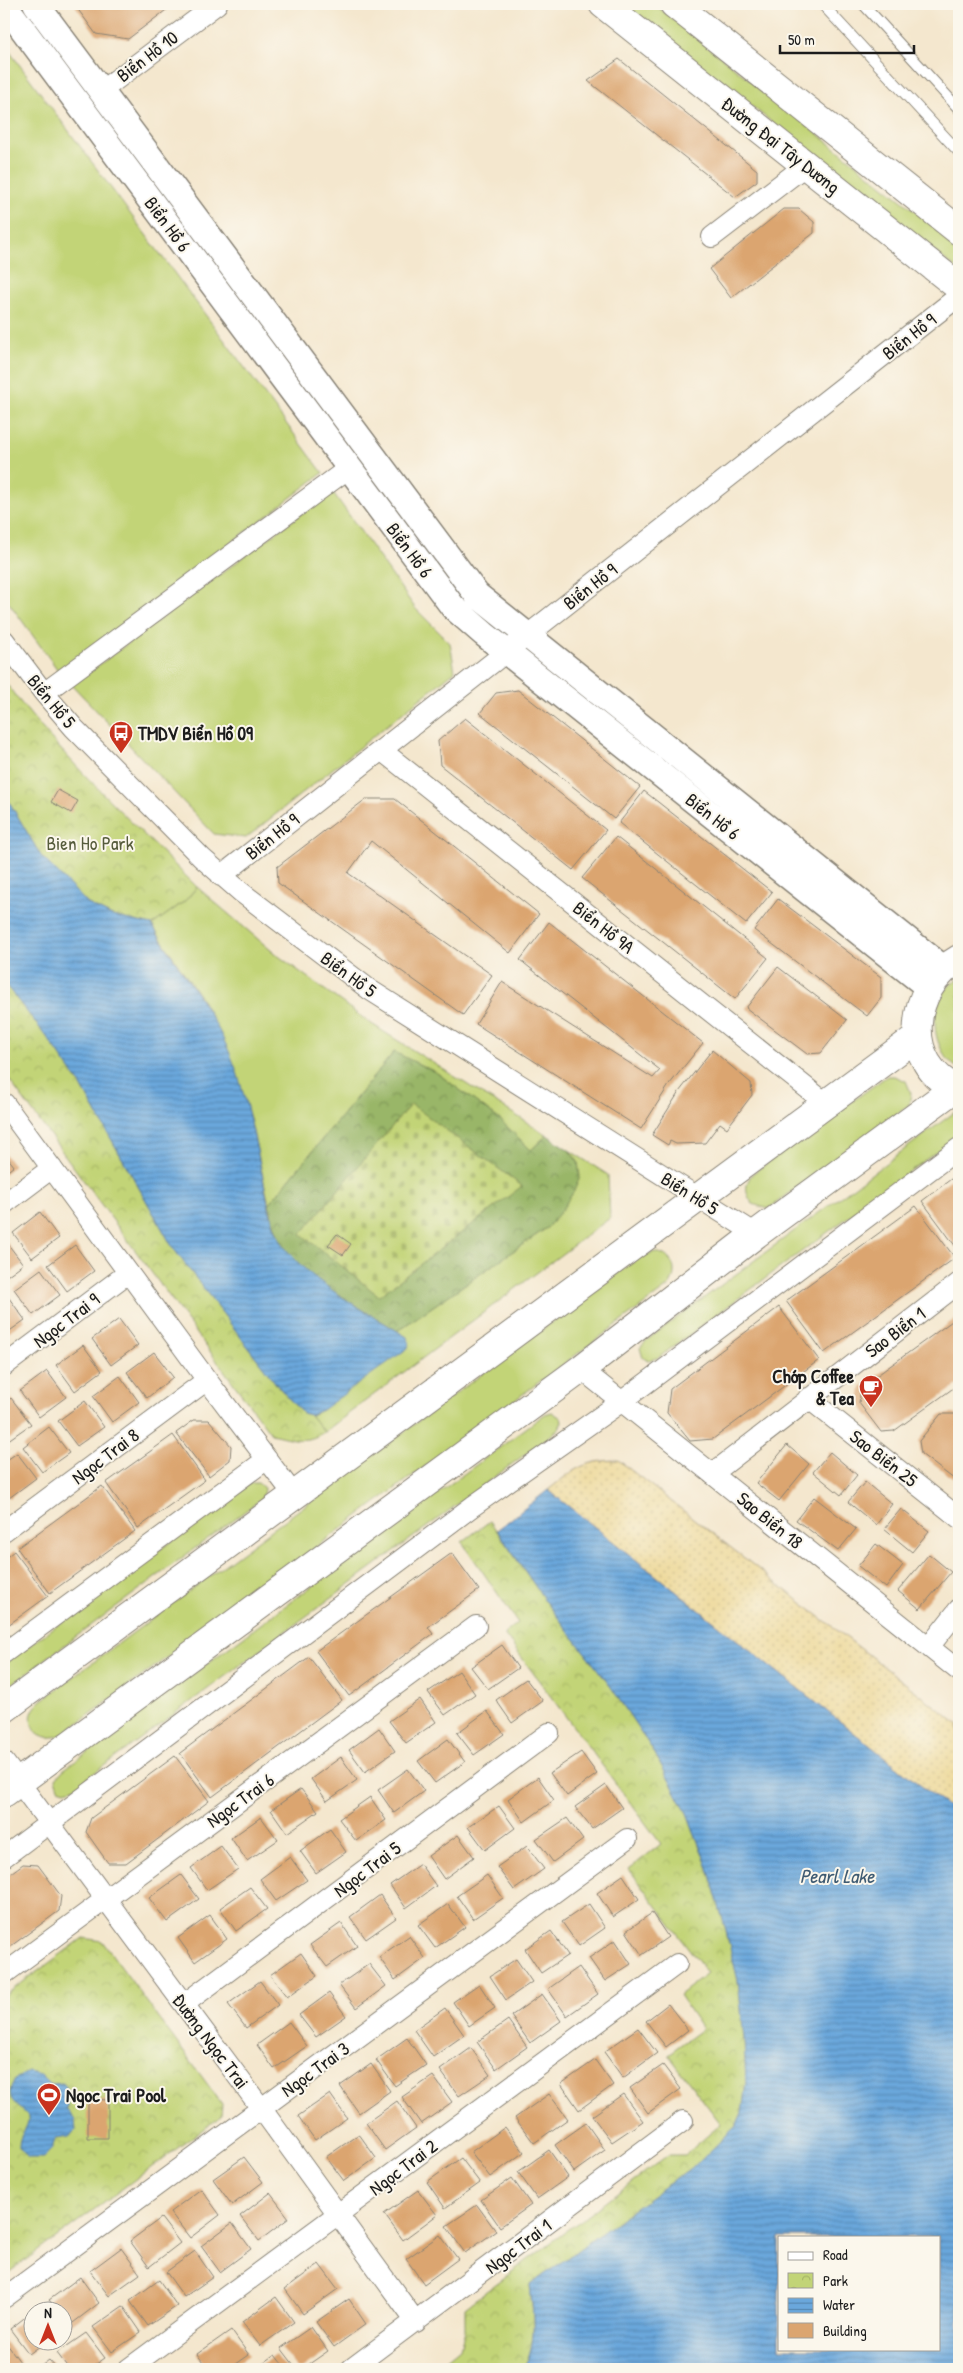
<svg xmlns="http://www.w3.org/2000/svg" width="963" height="2373" viewBox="0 0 963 2373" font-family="'Patrick Hand',sans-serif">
<defs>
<pattern id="forest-crowns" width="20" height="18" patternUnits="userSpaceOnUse" patternTransform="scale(1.25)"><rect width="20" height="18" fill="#99b668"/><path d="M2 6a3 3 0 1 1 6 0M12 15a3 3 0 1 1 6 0" fill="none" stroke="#7c9355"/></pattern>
<pattern id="sand-dots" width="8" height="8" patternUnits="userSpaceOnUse" patternTransform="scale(1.25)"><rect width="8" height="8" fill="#eeda9e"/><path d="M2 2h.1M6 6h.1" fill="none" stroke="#ccba88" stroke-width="1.8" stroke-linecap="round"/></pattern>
<pattern id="cemetery-stones" width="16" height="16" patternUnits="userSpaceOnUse" patternTransform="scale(1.25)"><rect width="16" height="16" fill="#c2d477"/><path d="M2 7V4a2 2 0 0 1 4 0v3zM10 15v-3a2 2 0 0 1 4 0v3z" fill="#a6b566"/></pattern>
<pattern id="park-crowns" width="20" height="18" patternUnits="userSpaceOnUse" patternTransform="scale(1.25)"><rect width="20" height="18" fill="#c2d477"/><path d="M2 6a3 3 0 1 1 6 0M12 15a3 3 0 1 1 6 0" fill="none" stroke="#a6b566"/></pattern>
<pattern id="water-rules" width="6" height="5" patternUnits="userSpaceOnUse" patternTransform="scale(1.25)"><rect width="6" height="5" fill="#6aa7dc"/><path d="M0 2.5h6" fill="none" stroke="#5687b2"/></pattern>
</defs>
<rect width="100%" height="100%" fill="#fbf7ec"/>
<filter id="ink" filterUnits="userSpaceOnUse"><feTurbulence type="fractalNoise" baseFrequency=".02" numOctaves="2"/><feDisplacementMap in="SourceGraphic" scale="10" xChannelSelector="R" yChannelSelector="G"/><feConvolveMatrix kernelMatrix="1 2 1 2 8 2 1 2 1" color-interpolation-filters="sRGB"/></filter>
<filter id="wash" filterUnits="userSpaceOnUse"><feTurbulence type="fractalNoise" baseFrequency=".0096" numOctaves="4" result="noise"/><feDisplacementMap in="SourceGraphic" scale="20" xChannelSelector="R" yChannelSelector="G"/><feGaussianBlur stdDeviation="1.12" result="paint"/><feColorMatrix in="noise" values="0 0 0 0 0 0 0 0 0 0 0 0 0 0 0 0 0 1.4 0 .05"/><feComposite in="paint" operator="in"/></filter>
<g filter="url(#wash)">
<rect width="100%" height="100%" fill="#f4e7ce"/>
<!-- grass -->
<path fill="#c2d477" stroke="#6f784a" d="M623 4H654L959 246V271Z
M4 44 323 473 60 673 4 596Z
M332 491 415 608 450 643 455 671 246 838 214 834 72 685Z
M197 887 273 952 370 1023 547 1135 531 1150 498 1119 437 1073 394 1052 269 1204 250 1118 222 1036 201 998 152 925 185 901Z
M959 978V1069C928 1049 926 998 959 978Z
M887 1076H894L906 1081 911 1093 909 1105 768 1209 753 1204C745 1194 744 1184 753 1173Z
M959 1109V1135L658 1358 648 1360 643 1358 640 1348 647 1340Z
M569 1150 608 1175 610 1218 324 1432 310 1415 322 1410 407 1337 397 1331 548 1227 574 1191 578 1162Z
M654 1252C672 1254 680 1270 669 1286L65 1733C39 1748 18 1720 41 1701L640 1257Z
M552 1412 561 1418 562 1422 558 1430 74 1788 65 1790 59 1788 56 1778 63 1770 545 1414Z
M251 1483H258L264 1488 263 1497 260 1500 4 1690V1664Z"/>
<!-- forest -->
<path fill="url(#forest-crowns)" stroke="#5a6942" d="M394 1052 437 1073 499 1119 531 1150 547 1135 569 1150 578 1162 580 1177 574 1191 561 1211 548 1227 397 1331C365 1310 298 1275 281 1241 275 1230 272 1217 269 1204Z"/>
<!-- sand -->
<path fill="url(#sand-dots)" stroke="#857b5d" d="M618 1460 959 1725V1816L548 1490C575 1469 582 1461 618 1460Z"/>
<!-- cemetery -->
<path fill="url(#cemetery-stones)" stroke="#6f784a" d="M411 1104 522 1186 379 1296 301 1234Z"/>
<!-- park -->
<path fill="url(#park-crowns)" stroke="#6f784a" d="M4 681C60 756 131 821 197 887L185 901 152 925 112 916 88 904 41 856 24 827 4 793Z
M4 983 47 1037 80 1084 173 1248 277 1385 302 1413 310 1415 324 1432C306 1445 291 1438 271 1434L4 1073Z
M490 1521 544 1599 611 1687 654 1752 687 1813 708 1868 725 1927 738 1980 744 2038 746 2083 742 2113 736 2126 700 2161 530 2285C533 2315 538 2342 523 2369H382L388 2365 430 2368 444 2361 460 2348 465 2330V2307L668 2155H685L721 2124 668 2054 702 2029 679 1995 707 1973 629 1869 661 1844 504 1634 518 1623 462 1542Z
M83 1938 102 1941 222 2104 221 2116 4 2276V1996Z"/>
<!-- water -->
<path fill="url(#water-rules)" stroke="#43627c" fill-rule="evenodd" d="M4 793 41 856 88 904 112 916 152 925C181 973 217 1015 236 1069 248 1106 256 1145 264 1183 268 1203 272 1228 283 1245 311 1284 367 1311 407 1337L409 1343 408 1348 322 1410 310 1415 302 1413 277 1385 173 1248 80 1084 47 1037 4 983Z
M548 1490 959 1816V2369H523C538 2342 533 2315 530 2285L700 2161 736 2126 742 2113 746 2083 744 2038 738 1981 725 1927 708 1868 687 1813 654 1752 611 1687 544 1599 497 1530ZM779 2237H939V2349H779Z
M28 2072 41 2075 50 2084 63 2083 71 2094 66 2109 75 2120 76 2131 69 2137 55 2139 52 2149 43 2158H28L19 2147C18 2134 30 2128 28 2116 16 2102 3 2101 15 2079Z"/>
<g id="blocks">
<!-- building -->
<path fill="#dba570" d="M74 4H174L128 39 96 34Z
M619 59 757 170V181L735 197 588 81Z
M784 209H799L814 222V233L731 298 709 269Z
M518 690 640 787 614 819 480 713 496 693Z
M465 718 606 830 573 870 440 765 438 741Z
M58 790 78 801 71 813 51 802Z
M644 791 772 892 746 924 619 823Z
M366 799H395L539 914 510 953 371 841 348 873 492 975 463 1015 278 883 277 867Z
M616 837 768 958 735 999 582 878Z
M778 899 881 977V998L867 1016 754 930Z
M549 922 703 1043 669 1085 641 1129 476 1024 502 982 653 1078 660 1070 520 960Z
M778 967 847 1020 821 1053 807 1054 746 1008Z
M712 1050 751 1083 752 1095 727 1128 720 1123 705 1143 676 1144 670 1141 668 1145 652 1135 679 1092Z
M4 1153 14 1166 4 1174Z
M959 1173V1251L922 1201Z
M916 1206 955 1258 824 1353 786 1301Z
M40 1212 59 1238 32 1258 13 1233Z
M337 1234 351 1244 343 1255 328 1245Z
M4 1239 23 1264 4 1278Z
M75 1245 94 1271 67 1291 48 1265Z
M41 1269 60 1295 33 1315 14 1289Z
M6 1294 25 1320 4 1335V1296Z
M779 1307 819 1360 713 1439 690 1441 667 1413 670 1389Z
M959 1316V1384L894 1431 881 1432 859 1403 861 1387Z
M119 1319 138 1345 111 1365 92 1339Z
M83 1345 102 1371 75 1391 56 1365Z
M154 1352 173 1377 147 1398 127 1372Z
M47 1371 66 1397 39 1417 20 1391Z
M120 1376 139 1402 112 1422 93 1396Z
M11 1398 31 1424 4 1443V1404Z
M85 1401 104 1427 77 1446 58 1421Z
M941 1414H955L959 1418V1483L921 1454 919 1441Z
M194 1420H209L231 1446 230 1460 209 1476 176 1433Z
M49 1427 69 1453 42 1472 23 1447Z
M173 1435 205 1480 138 1528 106 1483Z
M787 1445 809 1464 779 1501 756 1483Z
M830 1452 857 1475 841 1495 813 1472Z
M17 1453 36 1478 9 1498 4 1491V1462Z
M865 1482 892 1504 876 1525 848 1502Z
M102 1486 135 1531 50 1593 17 1548Z
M814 1497 856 1529 838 1551 796 1520Z
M901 1509 929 1531 912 1552 884 1529Z
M876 1544 903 1565 886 1588 858 1566Z
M14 1551 48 1596 4 1628V1559Z
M452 1553 479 1590 428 1627 433 1634 349 1696 316 1651Z
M929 1554 951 1572 920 1609 898 1591Z
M502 1645 518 1668 488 1689 471 1667Z
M309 1657 342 1700 212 1797 180 1753Z
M459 1671 475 1694 445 1715 428 1692Z
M526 1679 543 1701 512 1723 496 1700Z
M420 1699 436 1722 406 1743 389 1721Z
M487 1711 504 1734 474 1755 457 1733Z
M379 1728 395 1751 365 1772 349 1750Z
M448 1739 465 1762 435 1783 418 1761Z
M581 1752 597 1774 567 1796 550 1773Z
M175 1756 209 1801 126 1863H108L86 1832 91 1818Z
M341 1757 357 1780 327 1801 311 1779Z
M408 1769 424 1791 394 1813 378 1790Z
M538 1777 554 1800 524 1822 508 1799Z
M606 1785 622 1808 592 1829 575 1807Z
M301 1789 318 1811 287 1833 271 1810Z
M370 1797 386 1820 356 1841 339 1819Z
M499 1806 515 1828 485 1850 468 1827Z
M261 1817 278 1840 247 1861 231 1838Z
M567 1818 583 1840 553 1862 536 1839Z
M330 1829 346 1852 316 1873 300 1851Z
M458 1835 474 1857 444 1879 428 1856Z
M221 1846 238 1869 207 1890 191 1868Z
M527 1846 544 1869 514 1890 497 1867Z
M290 1857 307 1880 276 1901 260 1879Z
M23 1864 38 1865 61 1896 59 1911 4 1951V1878Z
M420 1864 436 1886 406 1908 390 1885Z
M181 1875 199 1899 167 1922 149 1898Z
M487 1875 503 1898 473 1919 457 1896Z
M623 1875 639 1899 613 1917 597 1893Z
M250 1887 267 1909 236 1931 220 1908Z
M380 1895 396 1918 366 1939 350 1917Z
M448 1904 465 1927 435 1948 418 1925Z
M589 1904 605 1928 579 1946 562 1922Z
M652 1913 668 1937 642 1955 626 1931Z
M210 1915 227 1939 195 1962 178 1938Z
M341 1923 357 1946 327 1967 310 1945Z
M551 1931 568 1955 541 1973 525 1949Z
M409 1936 425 1958 395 1980 379 1957Z
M615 1940 631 1964 605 1981 589 1958Z
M301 1953 317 1976 287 1997 270 1975Z
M516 1959 532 1982 506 2000 490 1976Z
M369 1964 386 1986 356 2008 339 1985Z
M579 1967 598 1994 567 2016 548 1989Z
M260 1981 278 2005 246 2028 228 2004Z
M479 1984 495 2008 469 2026 453 2002Z
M329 1993 346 2016 316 2037 299 2015Z
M542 1994 561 2021 530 2043 511 2016Z
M668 2004 688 2030 666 2047 646 2021Z
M445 2008 464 2035 433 2057 414 2030Z
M508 2020 527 2047 496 2069 477 2042Z
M289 2022 307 2046 274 2069 257 2045Z
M638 2028 657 2053 623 2078 604 2052Z
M407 2038 426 2065 395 2086 376 2060Z
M471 2048 490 2075 459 2096 440 2070Z
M595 2060 613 2085 579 2110 561 2084Z
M371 2064 390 2091 359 2113 340 2086Z
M663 2065 681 2089 648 2113 630 2088Z
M433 2076 452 2102 421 2124 402 2097Z
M330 2094 347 2118 315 2140 298 2116Z
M549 2094 568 2119 534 2143 515 2118Z
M623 2094 643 2121 612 2142 592 2116Z
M88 2099 108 2100V2138H88Z
M397 2101 416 2128 385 2150 366 2123Z
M586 2123 605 2150 574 2172 555 2145Z
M505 2127 524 2152 490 2177 471 2152Z
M359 2134 376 2158 344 2181 326 2157Z
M549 2150 568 2177 537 2199 518 2172Z
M244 2157 263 2182 232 2205 213 2179Z
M461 2158 480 2183 445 2208 427 2182Z
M512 2178 531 2205 500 2227 481 2200Z
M201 2189 220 2215 190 2238 170 2212Z
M418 2190 437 2215 403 2240 384 2214Z
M270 2193 289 2218 259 2241 240 2216Z
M477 2205 496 2231 465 2253 446 2226Z
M161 2218 180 2243 149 2267 130 2241Z
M232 2223 251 2249 220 2272 201 2246Z
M440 2235 458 2259 424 2284 406 2259Z
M121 2248 140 2274 109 2296 90 2271Z
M195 2251 213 2277 184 2297 166 2272Z
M319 2264 338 2289 303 2314 285 2289Z
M80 2277 99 2303 69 2326 62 2318V2310H57L49 2300Z
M159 2280 177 2306 148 2326 130 2301Z
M276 2297 294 2322 260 2346 242 2322Z
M349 2299 366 2324 334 2347 316 2322Z
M123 2306 141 2332 112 2352 93 2327Z
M32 2312V2340H48L29 2354 10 2329Z
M311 2327 328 2351 302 2369H297L281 2348Z
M231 2330 249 2355 229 2369H208L197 2354Z
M86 2333 105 2358 89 2369H69L57 2353Z
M4 2340 20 2362 10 2369H4Z
M275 2355 286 2369H255Z
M49 2360 57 2369H37Z"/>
</g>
</g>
<g filter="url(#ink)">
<use href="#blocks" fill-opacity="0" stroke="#888275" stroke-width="1"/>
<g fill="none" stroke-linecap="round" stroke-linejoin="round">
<defs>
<path id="service" d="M822 4 959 152
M863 4 959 109"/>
<path id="minor" d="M101 91 217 4
M712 237 806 165
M4 640 44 693 74 728 202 858 241 892 370 990 756 1234
M44 693 349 468
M381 750 827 1104
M221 876 959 296
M4 1103 207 1380 294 1495
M4 1204 52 1168
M4 1366 128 1273
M581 1369 959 1671
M808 1398 959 1518
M712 1474 959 1283
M4 1531 207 1380
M929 1647 959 1609
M4 1653 267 1459
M4 1762 261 2108 416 2322
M4 1857 473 1506 621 1402 959 1148
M4 1974 476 1626
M184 2004 549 1733
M4 2298 627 1839
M128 2369 677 1964
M351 2369 683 2121"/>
<path id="tertiary" d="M4 4 453 607 484 634 928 987
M36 4 477 595 944 969"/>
<path id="secondary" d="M603 4 959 287
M674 4 959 231
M959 959C908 987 900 1065 959 1090
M4 1709 918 1036
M4 1793 581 1369 756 1234 955 1088"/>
</defs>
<!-- service casing -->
<use href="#service" stroke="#888275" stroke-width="12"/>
<!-- minor casing -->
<use href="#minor" stroke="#888275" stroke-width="22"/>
<!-- tertiary casing -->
<use href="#tertiary" stroke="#888275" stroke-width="28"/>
<!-- secondary casing -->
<use href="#secondary" stroke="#888275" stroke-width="30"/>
<!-- service -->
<use href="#service" stroke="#fff" stroke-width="10"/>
<!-- minor -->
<use href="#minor" stroke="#fff" stroke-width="20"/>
<!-- tertiary -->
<use href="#tertiary" stroke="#fff" stroke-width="25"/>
<!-- secondary -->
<use href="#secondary" stroke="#fff" stroke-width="28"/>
</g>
</g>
<!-- icons -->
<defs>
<symbol id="bus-pin" viewBox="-11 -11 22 30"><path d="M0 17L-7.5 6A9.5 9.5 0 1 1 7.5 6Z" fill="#c8321e" stroke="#fbf7ec"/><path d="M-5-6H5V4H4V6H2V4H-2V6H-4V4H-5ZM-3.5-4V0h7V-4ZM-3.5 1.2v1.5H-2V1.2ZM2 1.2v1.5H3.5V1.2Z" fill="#fff"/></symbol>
<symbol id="cafe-pin" viewBox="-11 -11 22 30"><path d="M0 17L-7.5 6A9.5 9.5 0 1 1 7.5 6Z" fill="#c8321e" stroke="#fbf7ec"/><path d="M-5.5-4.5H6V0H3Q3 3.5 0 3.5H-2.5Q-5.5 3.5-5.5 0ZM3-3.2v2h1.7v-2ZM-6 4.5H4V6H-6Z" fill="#fff"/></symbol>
<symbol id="stadium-pin" viewBox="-11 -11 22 30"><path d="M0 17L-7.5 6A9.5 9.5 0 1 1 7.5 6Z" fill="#c8321e" stroke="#fbf7ec"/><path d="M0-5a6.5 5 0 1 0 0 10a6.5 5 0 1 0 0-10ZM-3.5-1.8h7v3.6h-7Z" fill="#fff"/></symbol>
</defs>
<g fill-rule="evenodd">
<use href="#bus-pin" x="107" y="719" width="28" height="38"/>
<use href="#cafe-pin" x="857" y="1373" width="28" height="38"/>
<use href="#stadium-pin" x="35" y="2081" width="28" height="38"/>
</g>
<g text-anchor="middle" stroke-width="4" stroke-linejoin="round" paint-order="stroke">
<!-- street labels -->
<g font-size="19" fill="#1c1c1c" stroke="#fbf7ec">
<text transform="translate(147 56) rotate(-37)" y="7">Biển Hồ 10</text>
<text transform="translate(781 145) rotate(38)" y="7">Đường Đại Tây Dương</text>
<text transform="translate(168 224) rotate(53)" y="7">Biển Hồ 6</text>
<text transform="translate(909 336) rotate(-38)" y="7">Biển Hồ 9</text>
<text transform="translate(410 550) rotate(53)" y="7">Biển Hồ 6</text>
<text transform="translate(590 586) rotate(-38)" y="7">Biển Hồ 9</text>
<text transform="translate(52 701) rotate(50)" y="7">Biển Hồ 5</text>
<text transform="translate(713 816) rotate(38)" y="7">Biển Hồ 6</text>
<text transform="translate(272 836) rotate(-38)" y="7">Biển Hồ 9</text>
<text transform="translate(604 927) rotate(38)" y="7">Biển Hồ 9A</text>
<text transform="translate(349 974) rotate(36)" y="7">Biển Hồ 5</text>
<text transform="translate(690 1193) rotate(32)" y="7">Biển Hồ 5</text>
<text transform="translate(66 1320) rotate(-37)" y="7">Ngọc Trai 9</text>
<text transform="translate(895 1332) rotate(-37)" y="7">Sao Biển 1</text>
<text transform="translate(105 1456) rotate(-37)" y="7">Ngọc Trai 8</text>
<text transform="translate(884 1458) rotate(38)" y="7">Sao Biển 25</text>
<text transform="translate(770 1520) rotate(39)" y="7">Sao Biển 18</text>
<text transform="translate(240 1800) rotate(-36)" y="7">Ngọc Trai 6</text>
<text transform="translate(367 1869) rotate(-37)" y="7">Ngọc Trai 5</text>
<text transform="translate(211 2041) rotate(53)" y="7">Đường Ngọc Trai</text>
<text transform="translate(315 2069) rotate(-36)" y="7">Ngọc Trai 3</text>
<text transform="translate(403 2167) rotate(-37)" y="7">Ngọc Trai 2</text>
<text transform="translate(518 2246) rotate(-37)" y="7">Ngọc Trai 1</text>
</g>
<!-- poi labels -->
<g font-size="19" font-weight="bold" fill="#1c1c1c" stroke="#fbf7ec" text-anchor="start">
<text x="138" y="740">TMDV Biển Hồ 09</text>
<text x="854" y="1383" text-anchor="end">Chớp Coffee<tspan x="854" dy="22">&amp; Tea</tspan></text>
<text x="66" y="2102">Ngoc Trai Pool</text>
</g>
<!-- park labels -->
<g font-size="19" fill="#565c3c" stroke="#fbf7ec">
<text x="90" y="850">Bien Ho Park</text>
</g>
<!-- water labels -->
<g font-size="20" font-style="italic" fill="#3f5b72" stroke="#fbf7ec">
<text x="837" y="1883">Pearl Lake</text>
</g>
</g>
<!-- margin -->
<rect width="963" height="2373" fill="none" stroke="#fbf7ec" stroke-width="20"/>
<!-- legend -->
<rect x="778" y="2236" width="162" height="115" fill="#fbf7ec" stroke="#a29f99"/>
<rect x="788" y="2252" width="25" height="8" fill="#ffffff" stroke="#a29f99"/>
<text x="823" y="2260" font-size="15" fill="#1c1c1c">Road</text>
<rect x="788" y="2273" width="25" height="15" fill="url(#park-crowns)" stroke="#a29f99"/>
<text x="823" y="2286" font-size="15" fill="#1c1c1c">Park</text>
<rect x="788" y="2298" width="25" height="15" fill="url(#water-rules)" stroke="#a29f99"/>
<text x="823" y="2310" font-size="15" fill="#1c1c1c">Water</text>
<rect x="788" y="2323" width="25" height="15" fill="#dba570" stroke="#a29f99"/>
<text x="823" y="2336" font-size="15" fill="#1c1c1c">Building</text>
<!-- north arrow -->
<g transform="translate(48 2326)"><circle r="24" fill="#fbf7ec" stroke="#a29f99"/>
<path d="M0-4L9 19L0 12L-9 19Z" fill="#c8321e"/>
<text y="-8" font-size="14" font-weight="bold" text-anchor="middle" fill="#1c1c1c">N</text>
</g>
<!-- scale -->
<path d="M780 45v8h134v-8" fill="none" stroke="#1c1c1c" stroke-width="2.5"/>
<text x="788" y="45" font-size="15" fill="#1c1c1c" stroke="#fbf7ec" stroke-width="4" paint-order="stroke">50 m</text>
</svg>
